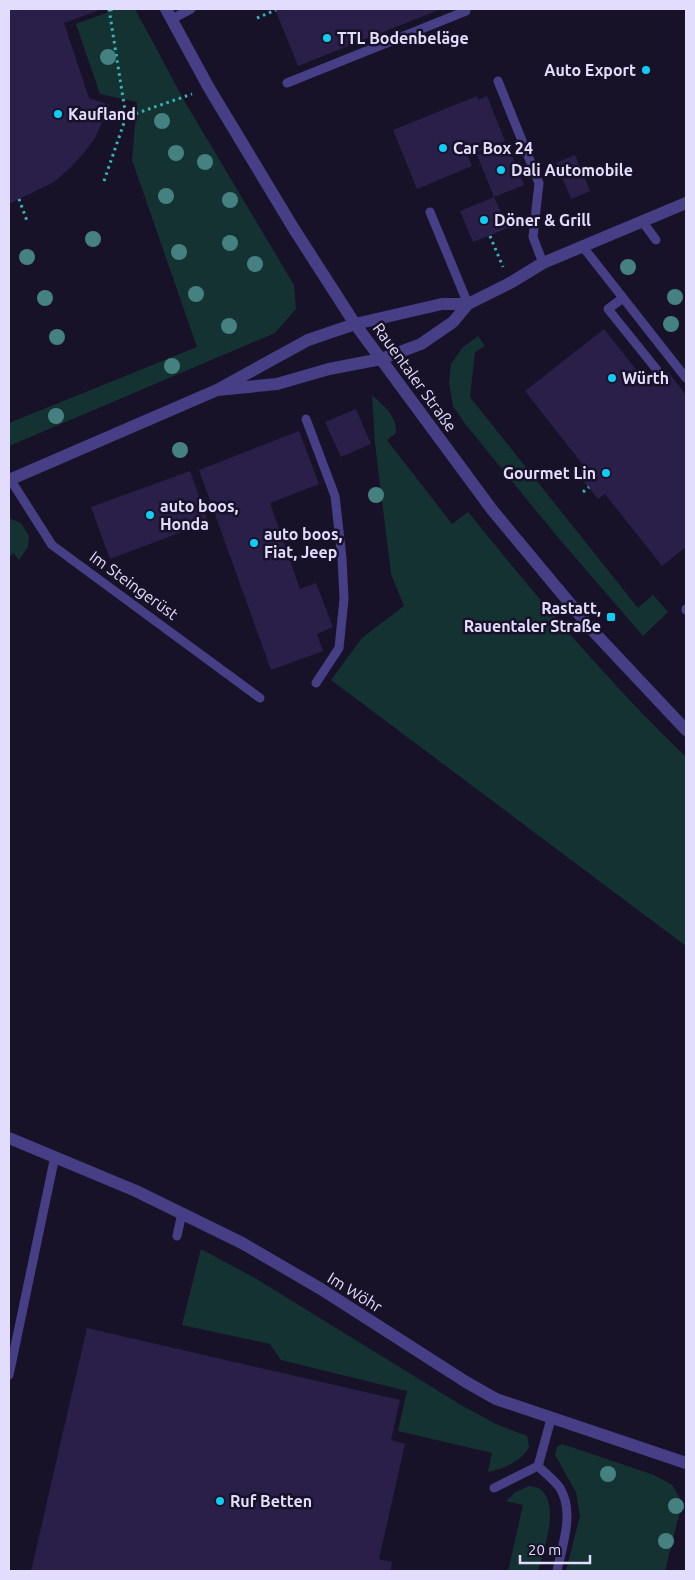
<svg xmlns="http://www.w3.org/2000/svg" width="695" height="1580" viewBox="0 0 695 1580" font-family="Ubuntu,sans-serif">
<rect width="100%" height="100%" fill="#181229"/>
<!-- green -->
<path fill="#153233" d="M112 9H135L185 102 294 285 296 309 275 333 9 446V423L197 347 132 160 137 102 100 94 76 24 112 11Z
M478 336 485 346 475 352 470 397 638 608 653 595 668 612 643 636 556 535 466 425 453 406 449 383 451 364 462 348Z
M372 395C384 407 397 415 396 433L387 440 452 524 468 512C537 597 607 681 686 757V946L331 680 362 638 404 606 391 574 375 443Z
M9 518 21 523 29 536 28 547 19 560 13 553 9 558 10 550Z
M201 1249 253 1277 461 1405 496 1424 527 1436 529 1447C521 1462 504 1468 488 1472L492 1453 398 1431 407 1391 281 1360 270 1344 182 1325Z
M562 1444 654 1475 672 1485 681 1500 680 1511 665 1571H566L580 1516 576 1492 555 1455 557 1447Z
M529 1486C533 1487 538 1487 540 1489 561 1505 543 1551 538 1571H508L523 1505 506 1501 516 1492Z"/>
<!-- building -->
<path fill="#2a1f49" d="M9 9H96L97 11 64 23 89 98 110 105 95 138 83 154 70 168 54 182 9 204Z
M275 9H441L298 66Z
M477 96 478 100 487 96 505 141 468 156 472 166 417 189 393 130Z
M507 143 524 185 494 197 477 155Z
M575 155 590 191 571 199 556 163Z
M494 197 508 228 473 242 460 211Z
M604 329 650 387 668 372 686 395V547L662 566 605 494 598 499 579 476 587 470 525 391Z
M356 409 371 444 341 457 325 422Z
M299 431 319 484 270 503 300 589 316 583 333 627 317 634 323 651 271 670 199 470Z
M190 471 208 522 110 559 91 507Z
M87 1328 400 1400 391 1440 405 1444 379 1559 392 1562 390 1571H31Z"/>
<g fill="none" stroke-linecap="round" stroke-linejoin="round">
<!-- path -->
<path stroke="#37b5b6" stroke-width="3" stroke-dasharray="2.5 4" stroke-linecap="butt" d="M109 9 126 117
M110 10 115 9
M257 18 276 10
M104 181 126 117 192 94
M19 199 27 221
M490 236 503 267
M583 492 589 487"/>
<!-- service -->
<path stroke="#473f85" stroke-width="9" d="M172 19 191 9
M498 81 539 183 533 237 543 263
M287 83 466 11 465 9
M430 212 468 304
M642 221 656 240
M583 247 686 378
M623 298 608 309 657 370
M306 419 335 496 342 558 344 599 339 648 316 683
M10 479 52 545 260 698
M686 609V610
M177 1236 182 1213
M9 1375 55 1156
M538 1466C545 1473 554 1480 560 1488 575 1513 562 1546 557 1571
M494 1488 538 1466 551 1419"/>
<!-- minor -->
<path stroke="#473f85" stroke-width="12" d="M217 390 277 384 329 369 381 359 421 344 453 322 468 304 510 283 543 263 686 203
M9 480 217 390 308 340 355 324 442 304H468
M9 1138 136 1191 242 1243 321 1289 466 1382 496 1399 686 1463"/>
<!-- tertiary -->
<path stroke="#473f85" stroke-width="12" d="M166 9 209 88 294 229 355 324 493 511 593 631 686 730"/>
</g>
<!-- trees -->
<g fill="#458180">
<circle cx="108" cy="57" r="8"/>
<circle cx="162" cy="121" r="8"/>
<circle cx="176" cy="153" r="8"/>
<circle cx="205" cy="162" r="8"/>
<circle cx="166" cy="196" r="8"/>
<circle cx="230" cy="200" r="8"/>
<circle cx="93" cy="239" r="8"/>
<circle cx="230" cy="243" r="8"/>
<circle cx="179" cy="252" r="8"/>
<circle cx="27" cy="257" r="8"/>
<circle cx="255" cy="264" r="8"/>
<circle cx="628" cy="267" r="8"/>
<circle cx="196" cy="294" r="8"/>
<circle cx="675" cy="297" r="8"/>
<circle cx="45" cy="298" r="8"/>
<circle cx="671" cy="324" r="8"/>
<circle cx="229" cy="326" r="8"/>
<circle cx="57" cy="337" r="8"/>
<circle cx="172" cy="366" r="8"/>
<circle cx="56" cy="416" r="8"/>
<circle cx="180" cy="450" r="8"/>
<circle cx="376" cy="495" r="8"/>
<circle cx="608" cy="1474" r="8"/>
<circle cx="676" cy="1506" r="8"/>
<circle cx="666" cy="1541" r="8"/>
</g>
<!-- markers -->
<g fill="#11ccf3" stroke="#181229" stroke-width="2">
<circle cx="327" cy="38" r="5"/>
<circle cx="646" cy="70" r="5"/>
<circle cx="58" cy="114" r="5"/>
<circle cx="443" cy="148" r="5"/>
<circle cx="501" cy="170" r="5"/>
<circle cx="484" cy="220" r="5"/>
<circle cx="612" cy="378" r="5"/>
<circle cx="606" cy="473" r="5"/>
<circle cx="150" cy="515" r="5"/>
<circle cx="254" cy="543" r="5"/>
<rect x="606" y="612" width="10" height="10" rx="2.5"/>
<circle cx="220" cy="1501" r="5"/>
</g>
<g text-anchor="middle" stroke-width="5" stroke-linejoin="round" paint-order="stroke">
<!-- poi labels -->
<g font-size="16" font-weight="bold" fill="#e2dcfd" stroke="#181229" text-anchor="start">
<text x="337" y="44">TTL Bodenbeläge</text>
<text x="636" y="76" text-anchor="end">Auto Export</text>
<text x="68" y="120">Kaufland</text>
<text x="453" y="154">Car Box 24</text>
<text x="511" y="176">Dali Automobile</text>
<text x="494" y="226">Döner &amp; Grill</text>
<text x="622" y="384">Würth</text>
<text x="596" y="479" text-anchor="end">Gourmet Lin</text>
<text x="160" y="512">auto boos,<tspan x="160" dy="18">Honda</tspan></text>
<text x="264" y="540">auto boos,<tspan x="264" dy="18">Fiat, Jeep</tspan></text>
<text x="601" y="614" text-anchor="end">Rastatt,<tspan x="601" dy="18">Rauentaler Straße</tspan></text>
<text x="230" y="1507">Ruf Betten</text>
</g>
<!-- street labels -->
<g font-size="16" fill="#e2dcfd" stroke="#181229">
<text transform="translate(415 377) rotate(54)" y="6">Rauentaler Straße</text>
<text transform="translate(134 585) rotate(36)" y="6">Im Steingerüst</text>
<text transform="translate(355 1292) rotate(32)" y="6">Im Wöhr</text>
</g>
</g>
<!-- border -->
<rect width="695" height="1580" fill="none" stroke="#e2dcfd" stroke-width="20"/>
<!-- scale -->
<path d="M520 1555v8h70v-8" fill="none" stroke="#e2dcfd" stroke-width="2.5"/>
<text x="528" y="1555" font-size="15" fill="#e2dcfd" stroke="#181229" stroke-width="4" paint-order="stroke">20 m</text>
</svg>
